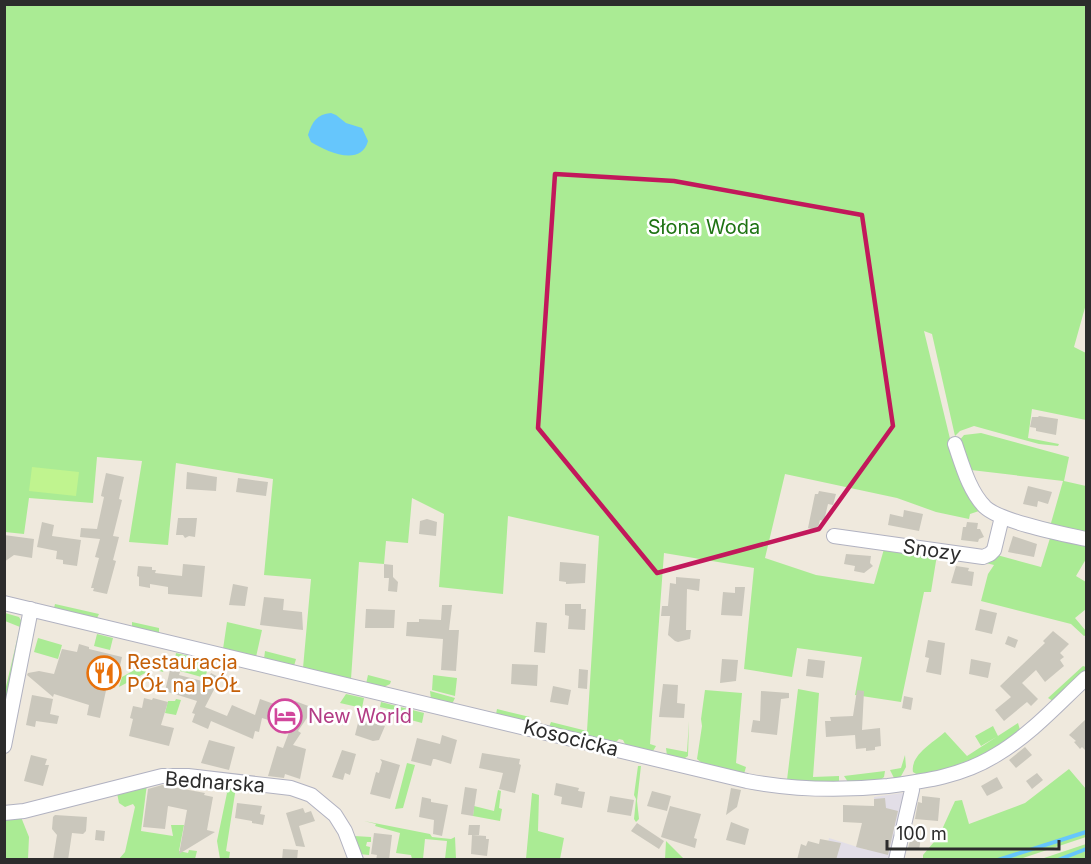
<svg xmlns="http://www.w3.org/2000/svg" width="1091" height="864" viewBox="0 0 1091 864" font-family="Inter,sans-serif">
<rect width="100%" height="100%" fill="#efe9dd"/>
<!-- industrial -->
<path fill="#e2dee7" d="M909 792 893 859 825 860 829 838 867 850 874 825V797Z"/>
<!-- green -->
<path fill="#aaeb94" d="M5 5H1086V304L1074 347 1086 353V420L1032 409 1028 438 1059 444 1058 446 1039 444 974 426 960 431 955 436 932 334 924 331 952 447 982 510 970 514 969 519 936 512 897 498 785 474 765 558 816 575 874 584 884 549 937 555 931 592H924L901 702 855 695 862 657 797 648 792 677 744 669 754 568 664 553 650 744 656 746 653 751 626 746 623 740 619 739 615 743 549 727 551 722 587 731 599 536 508 516 503 594 439 587 444 514 412 498 408 543 386 541 384 564 359 562 351 679 303 668 311 579 264 575 273 479 176 463 168 545 129 542 142 461 97 457 93 503 29 498 24 534 5 532Z
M981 433 1069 457 1064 481 1086 486V535L1045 524 1044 522 1051 523 1063 481 971 470C983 508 998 510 1033 519L1030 521 999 513 981 498 958 442 964 435Z
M1007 525 997 555 1041 567 1051 535 1086 544V559L1076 576 1086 582V609L1075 618 1086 631V635L1084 636 1071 624 981 601 988 574 994 565 982 562Z
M55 604 99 614 97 618 54 608Z
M5 613 19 617 22 622 5 727V691L20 627 5 621Z
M132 622 159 628V634L132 627Z
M227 622 262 630 256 657 223 649Z
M97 634 113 638 110 650 94 646Z
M38 638 62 645 58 659 34 652Z
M265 651 296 659 294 666 264 659Z
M176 653 210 661 205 678 173 669Z
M168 655 163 672 146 667Z
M1083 666 1086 667V671L1053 701 1048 698Z
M138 668 149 671 119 687 122 677Z
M368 675 391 681 390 684 384 687 366 684Z
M433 675 457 678 455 696 432 690Z
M798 689 819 693 813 777 839 776V783L788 782 787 780Z
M705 690 742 693 736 763 746 767 744 774 703 764 697 759 702 726 701 719Z
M430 691 455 698 452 704 431 699Z
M346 694 364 698 362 708 340 703Z
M176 699 181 700 176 715 165 713 168 701H175Z
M381 702 424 713 422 723 407 719 402 712 380 707Z
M497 709 530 717 529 722 496 714Z
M689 721 688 756 682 760 667 756 666 748 687 752Z
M1018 723 1020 730C985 757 963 769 918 775L913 772C910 755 934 742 945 732L967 756Z
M993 726 998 736 981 746 975 736Z
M905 755 906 767 900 778H894L890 770 901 768Z
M407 763 415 765 403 808 395 809Z
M638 766H641L637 801 639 819 636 822 634 819 636 799 634 795Z
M1069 769 1086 789V837L1020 859H923V855L939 836 955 801 962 800 969 824 1025 803Z
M885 771 884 777 879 781 848 782 844 776Z
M147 784 141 831 173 836 171 825H184L179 851 188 853 189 850 197 851 195 859H119L125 852 135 807 133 804 125 807 119 803 117 793Z
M220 786 236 787 226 851 230 852 229 859H220L217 841 227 793Z
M498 790 501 791 499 808 502 809 500 821 473 816 474 806 494 811Z
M532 793 539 795 538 831 564 838 560 859H526Z
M21 817 29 837 28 859 5 860V818Z
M364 821 430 834 432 837 451 839 455 837 456 859H445L447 841 425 839 423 859H412L411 855 396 853 400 833 375 826 376 824Z
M354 836 371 837V842H367L366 846 370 847 369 855 360 854Z
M666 841 684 859H665Z
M1086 844V859H1041Z"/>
<!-- pitch -->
<path fill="#c0f48f" d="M32 467 79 472 76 496 29 491Z"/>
<!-- water -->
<path fill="#66c6fc" d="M331 113 336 115 346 123 362 128 368 141C361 167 327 152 311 142L308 135C312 122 317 114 331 113Z"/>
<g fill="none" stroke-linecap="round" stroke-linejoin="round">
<!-- stream -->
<path stroke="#66c6fc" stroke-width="4" d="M998 860 1086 832
M1058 860 1086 849"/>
</g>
<!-- building -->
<path fill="#cac7bc" d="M1039 416 1058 419 1056 435 1036 431V428L1030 427 1032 417H1038Z
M187 472 217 477 216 491 186 489Z
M106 473 124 477 119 499 122 500 113 536 119 537 113 560 116 561 107 594 93 591 94 588H91L99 558 95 557 100 539 80 537 81 528 97 529 104 497 101 496Z
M238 478 268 482 266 496 236 492Z
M1028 486 1052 492 1048 504 1038 501 1037 507 1023 504Z
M819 491 836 494 833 505 828 504 824 521 820 520 817 531 808 528 815 494H818Z
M904 510 923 514 919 531 888 525 890 514 903 517Z
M178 518H197L195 537 189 536 185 538 183 535H176Z
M427 519 437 522 436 536 419 534 420 521Z
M42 522 54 525 52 536 81 540 77 566 63 564V560L56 559 57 551 37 547Z
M967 522 978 523 977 529H980L984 537 979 539 978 542 961 540 963 527H966Z
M4 535 34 539 32 558 14 555 4 562Z
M1013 536 1037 544 1034 557 1008 552Z
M846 554 871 556 870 563 873 566 864 573 854 571 855 566 844 564Z
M560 562 586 564 585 583 566 584V582L559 581Z
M183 564 205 566 202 597 168 594V587L150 584V588L139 586V577L137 576 138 566 152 567V570H156L155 573 182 576Z
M384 564 393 565V577L398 582 397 592 388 591 389 578H384Z
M956 566 969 568 968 571 974 572 972 586 951 583Z
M676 577 700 579 699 591 687 589 686 630H691L690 639 678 642 675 641 668 635 670 616H661L662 606H668L670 583 676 584Z
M233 584 248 587 245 606 229 605Z
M735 587H745L742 616 721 615 723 592 735 593Z
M264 597 284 599 283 610 302 612 303 630 260 625Z
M565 604H581V609H586L585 630 568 629 569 616 565 615Z
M442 605H452L449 630H459L456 671 441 670 443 639 406 636 407 622H419V619L441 620Z
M366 609 395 610 394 628H365Z
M980 609 997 613 992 634 975 630Z
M536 622 547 623 545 653 534 652Z
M1053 631 1069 644 1060 653 1064 657 1060 660 1064 666 1045 682 1036 670 1022 683 1038 699 1031 706 1027 702 1004 721 995 710 1011 697 1000 686 1045 643 1043 641Z
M1008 636 1018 640 1015 648 1005 644Z
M928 640 945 643 941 675 926 672 929 658 925 657Z
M79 644 89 647V649L122 657 115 688 107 686 100 718 87 715 89 705 54 694 53 697 27 675 28 673 39 671 54 674 62 649 77 652Z
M722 659 738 660 736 681 720 683Z
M808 659 825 661 823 678 806 676Z
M971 659 991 663 988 678 969 674Z
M512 664 538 665 537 686 511 684Z
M579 669 588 670 587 689 578 688Z
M170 670 180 672 179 675 206 682 211 673 220 678 205 707 227 716 232 705 255 715 260 699 274 704 278 701 294 705 295 701 311 707 307 718 298 731 301 733 293 745 306 749 300 779 285 774 284 778 268 776 277 746 283 748 291 727 262 718 259 732 255 731 253 739 211 721 208 729 192 722 195 714 192 713 197 701 165 691Z
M663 684 678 685 677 703 685 704 684 718 659 717Z
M553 686 571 690 568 705 550 702Z
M857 690 864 691 862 730 880 728 881 746 875 747V750L866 751V748L856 749 855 735 826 737 825 721H831L830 717 853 716Z
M761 691 789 693V698L781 699 777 735 751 732 753 720 760 721Z
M32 695 53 699 50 714 59 716 57 724 36 721 35 727 26 725Z
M904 696 913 698 911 710 902 708Z
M144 698 152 700 153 698 168 702 161 725 174 728 169 746 129 736 133 719 130 718 133 706 142 708Z
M360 715 368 718 367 722 385 726 379 740 373 741 355 735Z
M1086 719V751L1082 747 1080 749 1074 742 1076 741 1069 735Z
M442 735 457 740 451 764 435 759H433L431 766 411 761 417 738 440 744Z
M209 740 235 747 229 770 201 763Z
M1025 747 1032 755 1016 768 1009 760Z
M342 750 356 754 350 775 345 773 343 780 332 777Z
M482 753 520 759 519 764 521 765 515 793 499 789 503 773 479 768Z
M31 755 47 759 45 765H49L43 786 24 781Z
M380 759 400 765 390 799 370 794 376 772 379 773 382 762Z
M1037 773 1043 780 1032 789 1026 781Z
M997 777 1003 788 987 796 981 786Z
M556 783 579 788 578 791 585 792 582 808 561 804 562 797 554 795Z
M162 785 205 793 204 795 213 797 207 830 215 832 179 854 187 810 168 806 165 829 143 827 148 789Z
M465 787 477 789 473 816 461 814Z
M731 788 741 790 737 807 726 815Z
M652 791 671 796 667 811 647 806Z
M610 796 634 800 631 816 607 812Z
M922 796 940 798 938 821 915 819 918 802 922 803Z
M422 797 431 799V802L448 805 442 836 433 834 434 820 419 817Z
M885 798 886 808 898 811 888 855 856 847 862 823 843 822V805L874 806V799Z
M237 803 262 806 260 814 265 815 263 825 252 823V821L235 818Z
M670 806 701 814 694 838 697 839 695 848 661 837Z
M303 808 305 813 311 811 315 821 299 826 305 847 296 846 286 813Z
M55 815 87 817 86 831 83 834 72 833 68 860H53L57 835 52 829 53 817Z
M731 822 749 829 745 845 726 840Z
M637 823 664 841 659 849 631 831Z
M469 825H480L479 835H468Z
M96 830 105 831 104 841 95 840Z
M374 833 392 835 389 860H376L377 855 371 854Z
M472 835 486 836V839H489L487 856 471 854Z
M911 836 921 838 919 850 908 848Z
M820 839 841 843 836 860H797L801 844 806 846 808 841 819 844Z
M283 849 298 850 297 860H282Z"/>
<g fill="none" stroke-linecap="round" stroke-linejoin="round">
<defs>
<path id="minor" d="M955 444C962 464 969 491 985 507 1001 522 1063 534 1086 539
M834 536 983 557 990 554 994 550 1002 517
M4 603 747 781C795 790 839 791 888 786 926 781 962 776 996 755 1030 735 1058 704 1086 678
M4 746 31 609
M4 813 24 811 162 776H188L291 788 311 795 335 815 345 831 356 860
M896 860 912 790 911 783"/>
</defs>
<!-- minor casing -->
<use href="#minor" stroke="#b1b2c1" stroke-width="16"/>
<!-- minor -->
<use href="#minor" stroke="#fff" stroke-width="14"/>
</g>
<!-- marked area -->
<path fill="none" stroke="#c2185b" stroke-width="4.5" stroke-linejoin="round" d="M555 174 674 181 862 215 893 426 819 529 657 573 538 428Z"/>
<!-- icons -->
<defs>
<symbol id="restaurant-ring" viewBox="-11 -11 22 22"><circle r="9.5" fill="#fff" stroke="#e8710a" stroke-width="1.5"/><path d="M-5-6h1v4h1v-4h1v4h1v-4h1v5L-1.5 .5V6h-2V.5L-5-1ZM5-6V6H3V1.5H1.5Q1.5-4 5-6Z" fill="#e8710a"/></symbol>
<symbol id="hotel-ring" viewBox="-11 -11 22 22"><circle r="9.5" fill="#fff" stroke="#d1479c" stroke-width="1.5"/><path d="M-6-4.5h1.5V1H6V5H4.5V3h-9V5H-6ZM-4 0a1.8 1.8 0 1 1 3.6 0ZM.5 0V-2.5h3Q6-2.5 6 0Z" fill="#d1479c"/></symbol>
</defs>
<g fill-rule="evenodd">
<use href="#restaurant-ring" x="85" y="654" width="38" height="38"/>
<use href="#hotel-ring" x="266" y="697" width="38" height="38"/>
</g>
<g text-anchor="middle" stroke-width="5" stroke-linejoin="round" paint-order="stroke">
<!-- park labels -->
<g font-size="20" fill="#1e7313" stroke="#fff">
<text x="704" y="234">Słona Woda</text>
</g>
<!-- street labels -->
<g font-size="20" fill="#2c2c2c" stroke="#fff">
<text transform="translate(932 550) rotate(8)" y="7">Snozy</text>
<text transform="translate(571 738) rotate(14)" y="7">Kosocicka</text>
<text transform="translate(215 782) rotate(4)" y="7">Bednarska</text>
</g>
<!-- food labels -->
<g font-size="20" fill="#c56008" stroke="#fff" text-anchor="start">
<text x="127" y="669">Restauracja<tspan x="127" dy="23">PÓŁ na PÓŁ</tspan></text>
</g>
<!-- hotel labels -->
<g font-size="20" fill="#b23c85" stroke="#fff" text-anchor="start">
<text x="308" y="723">New World</text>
</g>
</g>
<!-- border -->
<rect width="1091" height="864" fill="none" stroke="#2c2c2c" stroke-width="12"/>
<!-- scale -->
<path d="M887 840v9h172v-9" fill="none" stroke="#2c2c2c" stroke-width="3"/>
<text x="896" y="840" font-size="18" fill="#2c2c2c" stroke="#ffffff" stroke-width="4.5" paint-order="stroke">100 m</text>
</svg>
